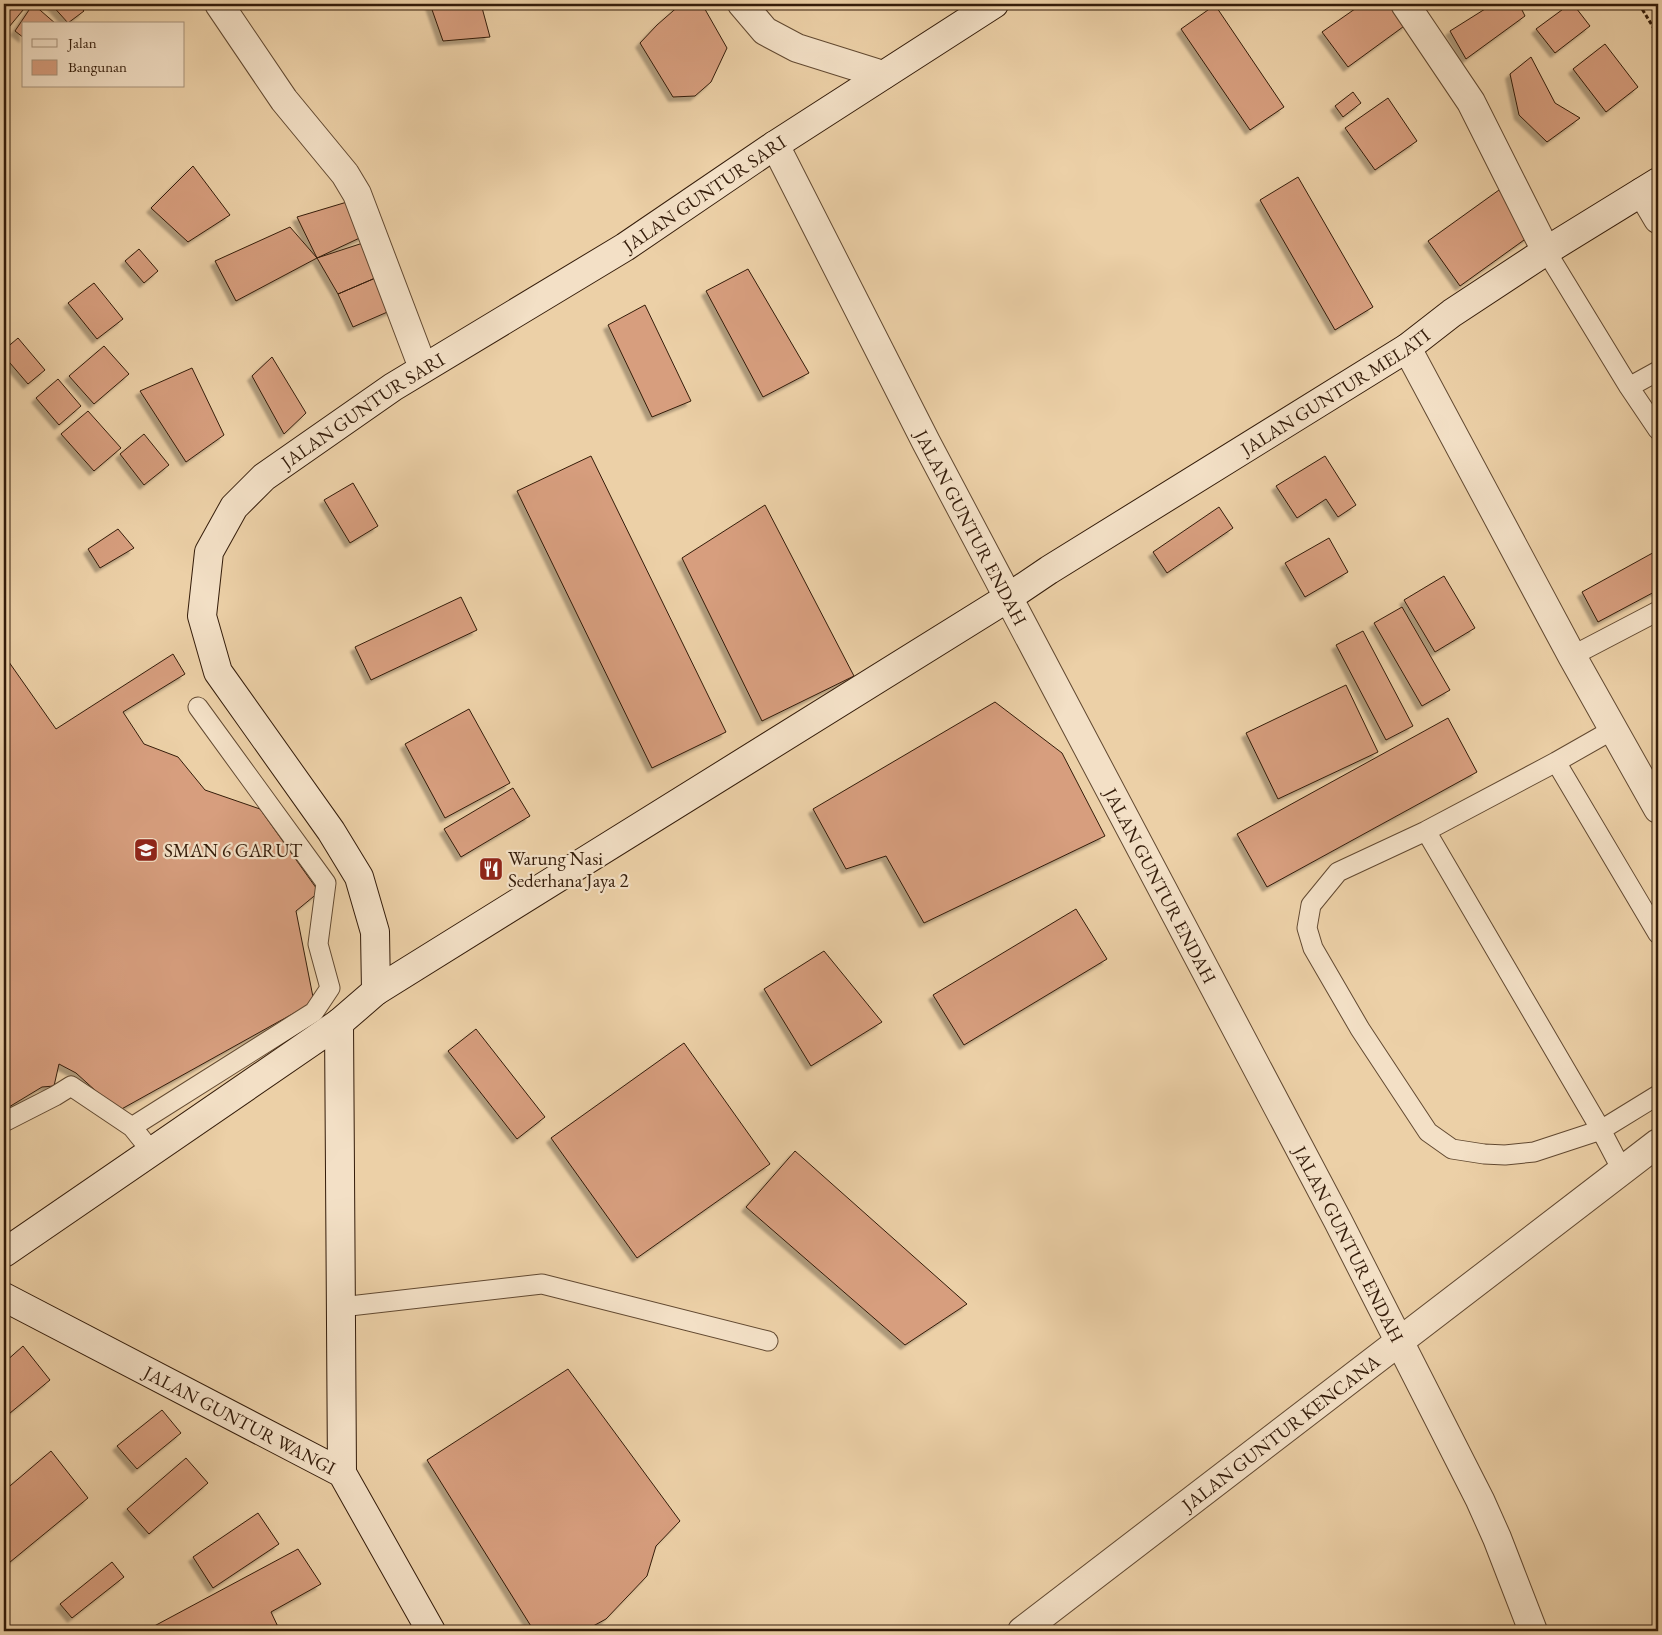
<svg xmlns="http://www.w3.org/2000/svg" width="1662" height="1635" viewBox="0 0 1662 1635" font-family="'EB Garamond',serif">
<defs>
<filter id="shadow"><feDropShadow dx="-4.5" dy="4.5" stdDeviation="1" flood-color="#0004"/></filter>
</defs>
<rect width="100%" height="100%" fill="#ecd0a7"/>
<filter id="stains"><feTurbulence type="fractalNoise" baseFrequency=".004" numOctaves="4"/><feColorMatrix values="0 0 0 0 .2 0 0 0 0 .09 0 0 0 0 .02 0 0 0 .5 -.17"/></filter>
<radialGradient id="worn" r=".72"><stop offset=".6" stop-color="#630" stop-opacity="0"/><stop offset="1" stop-color="#630" stop-opacity=".3"/></radialGradient>
<!-- building -->
<path fill="#d79e7e" stroke="#341c0a" filter="url(#shadow)" d="M4 4H28L4 33V13L5 12Z
M33 4 56 24H24V38L15 31Z
M51 4H78L84 11 68 23Z
M430 4H481L490 37 443 41Z
M681 4H702L727 48 711 82 695 96 673 97 640 43 657 25Z
M1362 4H1392L1407 24 1348 67 1322 32Z
M1493 4H1519L1525 16 1466 59 1450 31Z
M1570 4H1573L1590 26 1555 53 1536 29Z
M1215 5 1284 107 1250 130 1181 29Z
M1605 44 1638 87 1606 112 1573 69Z
M1531 57 1555 103 1580 118 1547 142 1519 115 1510 74Z
M1353 92 1361 103 1343 117 1335 106Z
M1388 98 1417 141 1375 170 1345 128Z
M193 166 230 215 188 242 151 208Z
M1298 177 1373 307 1335 330 1260 200Z
M1499 190 1531 235 1460 286 1428 241Z
M347 202 366 235 317 258 297 217Z
M290 227 317 258 236 301 215 261Z
M369 241 380 276 338 294 317 258Z
M139 249 158 271 144 283 125 261Z
M748 269 809 373 763 397 706 291Z
M380 276 392 310 353 327 338 294Z
M94 283 123 319 97 339 68 303Z
M645 305 691 401 652 417 608 325Z
M18 338 45 370 28 384 4 356V350Z
M104 346 129 374 94 404 69 376Z
M272 357 306 413 284 434 252 376Z
M192 368 224 435 186 462 140 391Z
M58 379 81 406 59 425 36 398Z
M88 411 121 448 94 471 61 434Z
M144 434 169 465 144 485 120 454Z
M591 456 726 732 652 768 517 491Z
M1325 456 1356 505 1338 517 1326 499 1297 518 1276 486Z
M353 483 378 526 350 543 324 500Z
M765 505 854 676 762 721 682 558Z
M1219 507 1233 528 1167 573 1153 552Z
M118 529 134 548 100 568 88 549Z
M1329 538 1348 572 1305 597 1285 563Z
M1658 550V590L1598 622 1582 592Z
M1444 576 1475 628 1435 652 1404 600Z
M461 597 477 630 371 680 355 647Z
M1402 607 1450 690 1422 706 1374 623Z
M1363 631 1413 726 1386 740 1336 645Z
M173 654 185 674 123 712 144 744 178 757 205 790 260 809 319 892 296 911 314 1002 118 1111 76 1073 59 1064 54 1086 42 1087 4 1110V655L56 729Z
M1346 685 1378 752 1278 799 1246 733Z
M995 702 1062 753 1105 836 924 923 886 856 846 869 813 809Z
M469 709 510 783 445 818 405 744Z
M1448 718 1477 772 1267 887 1237 834Z
M513 788 530 816 461 857 444 829Z
M1076 909 1107 959 964 1045 933 995Z
M824 951 882 1022 811 1066 764 989Z
M476 1029 545 1117 517 1139 448 1051Z
M684 1043 770 1164 637 1258 551 1138Z
M795 1151 967 1304 905 1345 746 1207Z
M23 1346 50 1380 4 1418V1363Z
M568 1369 680 1521 656 1546 647 1576 606 1619 584 1631H534L427 1460Z
M162 1410 181 1433 137 1469 117 1446Z
M51 1451 88 1498 4 1567V1491Z
M186 1458 208 1483 149 1534 127 1509Z
M258 1513 279 1544 213 1588 193 1557Z
M298 1549 321 1584 271 1612 280 1631H145Z
M112 1562 124 1577 72 1618 60 1604Z"/>
<g fill="none" stroke-linecap="round" stroke-linejoin="round">
<defs>
<path id="lane" d="M1546 251 1629 387
M1658 371 1629 387 1658 430
M1572 656 1658 611
M1614 729 1556 762 1426 831 1338 872 1311 905 1307 928 1313 948 1360 1029 1428 1132 1452 1149 1484 1154 1505 1155 1534 1152 1601 1130 1658 1095
M1556 762 1658 934
M1426 831 1601 1130 1622 1170
M4 1122 55 1096 71 1086 132 1127 152 1152
M132 1127 314 1012 330 988 318 944 326 883 198 707
M341 1307 542 1284 768 1341"/>
<g id="street">
<path d="M219 4 284 100 345 174 357 194 423 368"/>
<path d="M742 4 765 31 797 48 883 75"/>
<path d="M1405 4 1471 102 1546 251"/>
<path id="s1" d="M775 145 926 442 1338 1221 1480 1500 1497 1538 1533 1631"/>
<path d="M1642 192 1658 219"/>
<path d="M1407 348 1572 656 1658 809"/>
<path id="s2" d="M1022 1631 1658 1143"/>
</g>
<g id="secondary">
<path id="s3" d="M376 991 1009 597 1049 570 1407 348 1452 313 1546 251 1658 182"/>
<path d="M339 1023 342 1473"/>
<path id="s4" d="M4 1253 339 1023 376 991 375 932 359 877 331 831 218 672 202 616 209 552 234 507 264 477 393 387 625 247 775 145 994 4"/>
<path id="s5" d="M4 1297 342 1473 431 1631"/>
</g>
</defs>
<!-- lane casing -->
<use href="#lane" stroke="#624931" stroke-width="21"/>
<!-- street casing -->
<use href="#street" stroke="#624931" stroke-width="30"/>
<!-- secondary casing -->
<use href="#secondary" stroke="#341c0a" stroke-width="30"/>
<!-- path -->
<path stroke="#341c0a" stroke-width="3" stroke-dasharray="4 2.5" stroke-linecap="butt" d="M1639 4 1658 35"/>
<!-- lane -->
<use href="#lane" stroke="#f3e0c6" stroke-width="19"/>
<!-- street -->
<use href="#street" stroke="#f3e0c6" stroke-width="28"/>
<!-- secondary -->
<use href="#secondary" stroke="#f3e0c6" stroke-width="28"/>
</g>
<!-- icons -->
<defs>
<symbol id="school-square" viewBox="-11 -11 22 22"><rect x="-9" y="-9" width="18" height="18" rx="4" fill="#8f2418" stroke="#f3e0c6"/><path d="M0-5L7-2L0 1L-7-2ZM-4 1L0 2.5L4 1V4Q0 6-4 4Z" fill="#fff"/></symbol>
<symbol id="restaurant-square" viewBox="-11 -11 22 22"><rect x="-9" y="-9" width="18" height="18" rx="4" fill="#8f2418" stroke="#f3e0c6"/><path d="M-5-6h1v4h1v-4h1v4h1v-4h1v5L-1.5 .5V6h-2V.5L-5-1ZM5-6V6H3V1.5H1.5Q1.5-4 5-6Z" fill="#fff"/></symbol>
</defs>
<g fill-rule="evenodd">
<use href="#school-square" x="132" y="836" width="28" height="28"/>
<use href="#restaurant-square" x="477" y="855" width="28" height="28"/>
</g>
<g text-anchor="middle" stroke-width="4.5" stroke-linejoin="round" paint-order="stroke">
<!-- street labels -->
<g font-size="19" fill="#341c0a" stroke="#f3e0c6">
<text dy="7" stroke="none"><textPath href="#s4" startOffset="1561">JALAN GUNTUR SARI</textPath></text>
<text dy="7" stroke="none"><textPath href="#s3" startOffset="1131">JALAN GUNTUR MELATI</textPath></text>
<text dy="7" stroke="none"><textPath href="#s4" startOffset="1156">JALAN GUNTUR SARI</textPath></text>
<text dy="7" stroke="none"><textPath href="#s1" startOffset="430">JALAN GUNTUR ENDAH</textPath></text>
<text dy="7" stroke="none"><textPath href="#s1" startOffset="835">JALAN GUNTUR ENDAH</textPath></text>
<text dy="7" stroke="none"><textPath href="#s1" startOffset="1240">JALAN GUNTUR ENDAH</textPath></text>
<text dy="7" stroke="none"><textPath href="#s5" startOffset="266">JALAN GUNTUR WANGI</textPath></text>
<text dy="7" stroke="none"><textPath href="#s2" startOffset="326">JALAN GUNTUR KENCANA</textPath></text>
</g>
<!-- poi labels -->
<g font-size="19" fill="#341c0a" stroke="#f3e0c6" text-anchor="start">
<text x="164" y="857">SMAN 6 GARUT</text>
<text x="508" y="865">Warung Nasi<tspan x="508" dy="22">Sederhana Jaya 2</tspan></text>
</g>
</g>
<!-- margin -->
<rect width="1662" height="1635" fill="none" stroke="#ecd0a7" stroke-width="20"/>
<rect x="5" y="5" width="1652" height="1625" fill="none" stroke="#341c0a" stroke-width="2.5"/>
<rect x="10" y="10" width="1642" height="1615" fill="none" stroke="#341c0a"/>
<!-- legend -->
<rect x="22" y="22" width="162" height="65" fill="#f3e0c6" stroke="#a7927b"/>
<rect x="32" y="39" width="25" height="8" fill="#f3e0c6" stroke="#a7927b"/>
<text x="68" y="48" font-size="15" fill="#341c0a">Jalan</text>
<rect x="32" y="60" width="25" height="15" fill="#d79e7e" stroke="#a7927b"/>
<text x="68" y="72" font-size="15" fill="#341c0a">Bangunan</text>
<rect width="100%" height="100%" filter="url(#stains)"/>
<rect width="100%" height="100%" fill="url(#worn)"/>
</svg>
